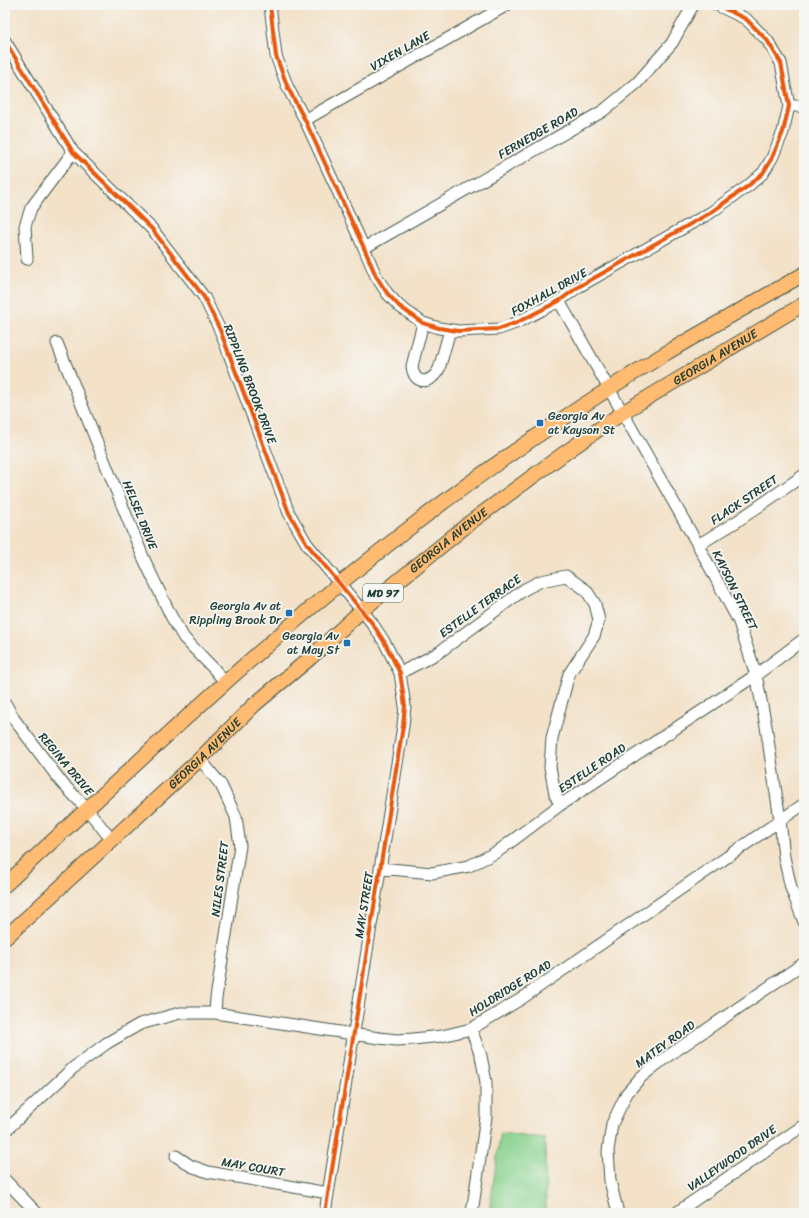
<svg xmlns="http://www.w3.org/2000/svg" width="809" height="1218" viewBox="0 0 809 1218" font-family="Sriracha,sans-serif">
<rect width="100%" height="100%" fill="#f6f6f2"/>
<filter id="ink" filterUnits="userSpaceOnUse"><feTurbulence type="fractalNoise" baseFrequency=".025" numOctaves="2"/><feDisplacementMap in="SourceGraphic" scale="8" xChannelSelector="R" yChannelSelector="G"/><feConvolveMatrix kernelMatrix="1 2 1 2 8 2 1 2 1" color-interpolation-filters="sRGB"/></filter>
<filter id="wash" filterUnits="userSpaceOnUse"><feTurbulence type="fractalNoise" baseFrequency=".012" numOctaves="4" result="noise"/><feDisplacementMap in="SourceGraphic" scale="16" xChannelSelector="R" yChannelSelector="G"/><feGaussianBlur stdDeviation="0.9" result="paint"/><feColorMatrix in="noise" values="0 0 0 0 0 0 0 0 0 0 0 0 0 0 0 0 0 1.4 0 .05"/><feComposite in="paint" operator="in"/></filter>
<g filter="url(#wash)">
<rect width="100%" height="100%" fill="#f3e1c8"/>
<!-- green -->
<path fill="#88d28e" stroke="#548861" d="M501 1133 545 1139 546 1212 545 1213H489L499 1143Z"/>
</g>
<g filter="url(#ink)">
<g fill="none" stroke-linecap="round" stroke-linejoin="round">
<defs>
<path id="minor" d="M270 5 276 56 288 88 305 120 364 248 376 276 387 293 399 306 423 323 439 328 458 331 499 329 518 322 559 301 578 287 710 213 748 186 763 173 772 158 783 132 789 106 781 63 767 40 746 19 717 5
M5 41 73 152 152 229 204 297 220 330 289 513 307 544 372 623 385 643 400 673 405 706 403 726 325 1213
M789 106H804
M305 120 507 5
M364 248 603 111 637 83 672 43 693 5
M27 259 25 226 31 208 73 152
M559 301 698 545 739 622 756 675 766 726 780 820 784 857 791 888 804 922
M423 323 412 366C414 386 431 384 439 369L450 330
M57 343 143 557 171 616 184 638 215 670 225 682
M698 545 736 522 804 475
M400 673 438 653 525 589 541 581 566 576 586 590 595 604 599 620 594 636 569 674 552 738 550 767 555 794 560 805
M5 703 14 719 62 783 87 809 111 839
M200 759 221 785 236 817 240 846 216 998 215 1013
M380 868 432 873 469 866 497 852 560 805 756 675 804 639
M471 1029 481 1056 486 1082V1117L472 1213
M5 1131 73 1068 107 1043 140 1024 180 1013H215L379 1038 397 1040 413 1039 442 1036 471 1029 521 999 804 804
M176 1156 191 1166 208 1172 328 1193
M5 1180 37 1213
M618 1213 610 1181 608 1151 612 1124 627 1093 641 1077 665 1058 804 963
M676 1213 804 1125"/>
<g id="major">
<path d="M5 885C139 762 271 634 416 523 495 462 578 407 663 355 710 327 757 301 804 274"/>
<path id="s1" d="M5 938 200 759 254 705 309 659 361 611 472 521 562 455 622 413 804 304"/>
</g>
</defs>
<!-- minor casing -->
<use href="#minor" stroke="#3f564a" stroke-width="13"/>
<!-- major casing -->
<use href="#major" stroke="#3f564a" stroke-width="16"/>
<!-- minor -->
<use href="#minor" stroke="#fff" stroke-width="11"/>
<!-- major -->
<use href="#major" stroke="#ffbb71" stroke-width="14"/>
<defs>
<path id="cycleway" d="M270 5 276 56 288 88 305 120 364 248 376 276 387 293 399 306 423 323 439 328 458 331 499 329 518 322 559 301 578 287 710 213 748 186 763 173 772 158 783 132 789 106 781 63 767 40 746 19 717 5
M5 41 73 152 152 229 204 297 220 330 289 513 307 544 372 623 385 643 400 673 405 706 403 726 325 1213"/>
</defs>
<!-- cycleway casing -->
<use href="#cycleway" stroke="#f6f6f2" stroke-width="6"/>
<!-- cycleway -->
<use href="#cycleway" stroke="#e8590c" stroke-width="4"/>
</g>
</g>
<!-- markers -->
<g fill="#1f6fb2" stroke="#f6f6f2" stroke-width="1.5">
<rect x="536" y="419" width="8" height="8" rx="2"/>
<rect x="285" y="609" width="8" height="8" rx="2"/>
<rect x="343" y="639" width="8" height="8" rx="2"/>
</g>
<g text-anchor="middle" stroke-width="3.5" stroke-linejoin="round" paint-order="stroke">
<!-- shield labels -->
<rect fill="#f6f6f2" stroke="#60746d" stroke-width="1" x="363" y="584" width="40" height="18" rx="3"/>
<g font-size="11" font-weight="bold" fill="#1f3d34">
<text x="383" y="597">MD 97</text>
</g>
<!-- street labels -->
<g font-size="12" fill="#1f3d34" stroke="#f6f6f2">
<text transform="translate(400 51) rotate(-30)" y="4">VIXEN LANE</text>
<text transform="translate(538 133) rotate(-30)" y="4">FERNEDGE ROAD</text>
<text transform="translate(549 292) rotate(-29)" y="4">FOXHALL DRIVE</text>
<text dy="4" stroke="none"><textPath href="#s1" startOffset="920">GEORGIA AVENUE</textPath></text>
<text transform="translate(250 384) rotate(69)" y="4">RIPPLING BROOK DRIVE</text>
<text transform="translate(744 500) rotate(-34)" y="4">FLACK STREET</text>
<text transform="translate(140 515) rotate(68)" y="4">HELSEL DRIVE</text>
<text dy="4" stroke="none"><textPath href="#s1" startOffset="596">GEORGIA AVENUE</textPath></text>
<text transform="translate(735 590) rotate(64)" y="4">KAYSON STREET</text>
<text transform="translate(480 606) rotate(-36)" y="4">ESTELLE TERRACE</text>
<text dy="4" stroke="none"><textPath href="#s1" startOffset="272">GEORGIA AVENUE</textPath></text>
<text transform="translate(66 764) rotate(50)" y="4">REGINA DRIVE</text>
<text transform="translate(592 768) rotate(-34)" y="4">ESTELLE ROAD</text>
<text transform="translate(220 879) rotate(-83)" y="4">NILES STREET</text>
<text transform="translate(364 905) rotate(-81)" y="4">MAY STREET</text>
<text transform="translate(510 988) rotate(-32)" y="4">HOLDRIDGE ROAD</text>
<text transform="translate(665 1044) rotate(-36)" y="4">MATEY ROAD</text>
<text transform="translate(732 1158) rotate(-35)" y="4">VALLEYWOOD DRIVE</text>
<text transform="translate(253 1167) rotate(10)" y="4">MAY COURT</text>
</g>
<!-- poi labels -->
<g font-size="12" fill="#1f3d34" stroke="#f6f6f2" text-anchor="end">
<text x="548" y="420" text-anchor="start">Georgia Av<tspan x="548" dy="14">at Kayson St</tspan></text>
<text x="281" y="610">Georgia Av at<tspan x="281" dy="14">Rippling Brook Dr</tspan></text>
<text x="339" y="640">Georgia Av<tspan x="339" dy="14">at May St</tspan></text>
</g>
</g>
<!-- margin -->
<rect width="809" height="1218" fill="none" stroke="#f6f6f2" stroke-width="20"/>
</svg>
